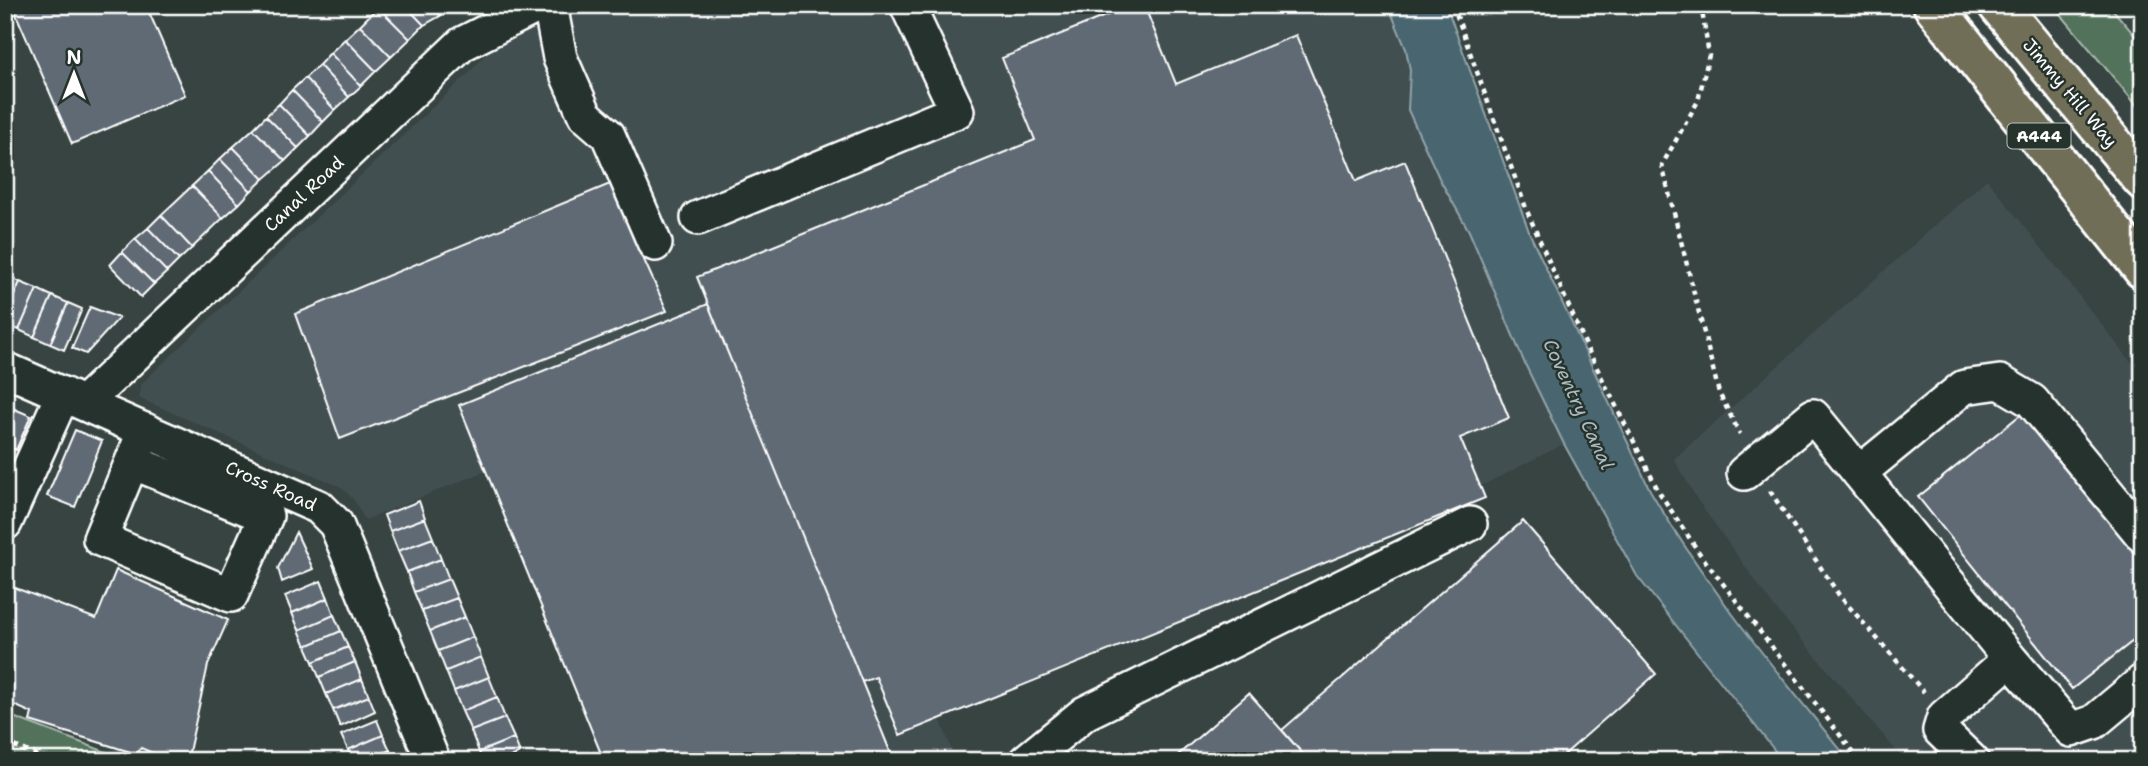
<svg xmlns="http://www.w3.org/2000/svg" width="2148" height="766" viewBox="0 0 2148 766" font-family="'Shantell Sans',sans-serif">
<rect width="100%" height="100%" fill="#374442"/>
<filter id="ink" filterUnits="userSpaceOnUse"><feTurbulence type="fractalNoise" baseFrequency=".0143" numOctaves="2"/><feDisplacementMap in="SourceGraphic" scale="14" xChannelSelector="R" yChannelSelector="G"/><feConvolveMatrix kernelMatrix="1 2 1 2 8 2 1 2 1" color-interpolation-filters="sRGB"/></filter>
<g filter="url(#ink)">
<!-- built -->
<path fill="#434f51" d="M519 5H1388L1406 49 1410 70 1408 110 1440 180 1469 230 1525 364 1564 444 1479 487 1485 498 940 719 956 761H604L486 471 365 520 354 500 341 487 139 398 140 385 470 72 522 13Z
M1987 179 2143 377V761H1905L1775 608 1698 501 1674 459Z"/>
<!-- green -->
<path fill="#53725b" stroke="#a9b8ad" stroke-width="2" d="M2053 5H2109L2143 45V113Z
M5 714 130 761H5Z"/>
<!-- water -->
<path fill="#49666f" stroke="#92a3a9" stroke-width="2" d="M1388 5H1446L1530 234 1650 490C1704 584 1780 677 1850 761H1783L1637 576 1564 444 1525 364 1469 231 1440 180 1408 110 1410 70 1406 49Z"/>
<!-- building -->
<path fill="#606a74" stroke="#fff" stroke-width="2" d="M12 5H146L185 95 72 144Z
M380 5H405L424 25 410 39 378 7Z
M405 5H435L440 16 424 25Z
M435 5H460L461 6 440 16Z
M1132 5H1144L1176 84 1296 35 1356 181 1405 161 1509 418 1460 438 1485 498 900 735 876 677 862 682 697 277 1035 140 1002 58Z
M378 7 410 39 391 57 360 25Z
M360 25 391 57 376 71 345 39Z
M345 39 376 71 361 86 330 53Z
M330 53 361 86 349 97 319 65Z
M319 65 349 97 335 110 305 78Z
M305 78 335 110 323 122 292 90Z
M292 90 323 122 310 136 279 104Z
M279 104 310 136 298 148 266 116Z
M266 116 298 148 285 161 253 129Z
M253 129 285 161 264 179 233 147Z
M233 147 264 179 251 191 220 159Z
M220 159 251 191 239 204 208 171Z
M208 171 239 204 223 218 192 186Z
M610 184 667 311 340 439 295 314Z
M192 186 223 218 192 248 161 215Z
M161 215 192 248 179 260 148 228Z
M148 228 179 260 167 272 135 239Z
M135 239 167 272 154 284 122 252Z
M122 252 154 284 141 297 110 265Z
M5 275 20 282 5 316Z
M20 282 37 289 19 330 5 324V316Z
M37 289 52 296 34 337 19 330Z
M52 296 68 303 50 344 34 337Z
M68 303 82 309 64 350 50 344Z
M708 304 862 682 894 761H604L486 471 459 405Z
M90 307 119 318 86 354 72 348Z
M10 407 31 416 16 450 5 446V418Z
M2024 412 2143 559V633L2072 689 1918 497Z
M75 430 102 441 75 507 47 496Z
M419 501 425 518 390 531 384 515Z
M425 518 433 538 398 551 390 531Z
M1523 521 1656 674 1557 761H1309L1282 730Z
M296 532 313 569 282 582 278 568Z
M433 538 441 559 407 572 398 551Z
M441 559 449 579 414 592 407 572Z
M116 570 228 620 208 665 187 761H171L141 748 137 754 30 721 32 713 5 701V584L96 619Z
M449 579 457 598 422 611 414 592Z
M321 581 328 598 292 613 285 596Z
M328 598 334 615 299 630 292 613Z
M457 598 465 617 430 631 422 611Z
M334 615 341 631 306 646 299 630Z
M465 617 473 637 438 651 430 631Z
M341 631 348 647 313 662 306 646Z
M473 637 481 657 446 671 438 651Z
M348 647 355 662 319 677 313 662Z
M481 657 489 677 454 691 446 671Z
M355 662 362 679 326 694 319 677Z
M489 677 497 697 462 711 454 691Z
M362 679 369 696 333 710 326 694Z
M1249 693 1309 761H1171Z
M369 696 375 711 340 727 333 710Z
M497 697 505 718 471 731 462 711Z
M505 718 514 738 479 752 471 731Z
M377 720 383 735 348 750 341 735Z
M383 735 390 750 366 761H352L348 750Z
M514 738 520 753 502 761H483L479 752Z
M390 750 394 761H366Z"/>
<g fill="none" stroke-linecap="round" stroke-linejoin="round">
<defs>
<path id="minor" d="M550 5 560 58 585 115 608 135 655 244
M698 218 957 111 907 5
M5 369 319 507 336 524 433 761
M84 403 462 44 539 5
M145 430 100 539 231 595 266 516 239 505 250 477
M132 462 239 505
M1744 473 1813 416 2010 659 1944 717 1940 730 1972 761
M1859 473 1964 387 2000 382 2032 401 2143 536
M5 523 63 394
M2010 659 2071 730 2094 722 2143 681
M1026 761 1085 713 1470 524"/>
<path id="highway" d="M1933 5 2143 269
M1998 5 2143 180"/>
</defs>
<!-- minor casing -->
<use href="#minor" stroke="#fff" stroke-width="38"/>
<!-- highway casing -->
<use href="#highway" stroke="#fff" stroke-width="44"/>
<!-- path -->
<path stroke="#fff" stroke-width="4.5" stroke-dasharray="5 5" stroke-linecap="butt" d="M1453 5 1527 211 1588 350 1659 492 1700 554 1860 761
M1701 5 1709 55 1698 101 1662 165 1719 393 1740 434
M2135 5 2143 14
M1770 491 1839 595 1924 692
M5 742 51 761"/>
<!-- minor -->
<use href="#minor" stroke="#26332d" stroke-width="33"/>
<!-- highway -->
<use href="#highway" stroke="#716e59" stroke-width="38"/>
</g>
</g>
<g text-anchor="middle" stroke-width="5" stroke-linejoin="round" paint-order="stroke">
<!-- shield labels -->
<rect fill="#26332d" stroke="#bec2c0" stroke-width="2" x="2007.5" y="123.5" width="63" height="25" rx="5"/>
<g font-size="16" font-weight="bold" fill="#fff">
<text x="2039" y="142">A444</text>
</g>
<!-- street labels -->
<g font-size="18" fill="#fff" stroke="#26332d">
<text transform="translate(2070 93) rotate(50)" y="6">Jimmy Hill Way</text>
<text transform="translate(304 194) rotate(-43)" y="6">Canal Road</text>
<text transform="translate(271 486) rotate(24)" y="6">Cross Road</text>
</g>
<!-- water labels -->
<g font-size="19" font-style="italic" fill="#adbabe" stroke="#26332d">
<text transform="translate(1579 404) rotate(65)" y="7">Coventry Canal</text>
</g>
</g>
<!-- margin -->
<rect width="2148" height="766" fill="none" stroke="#26332d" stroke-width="28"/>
<rect x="14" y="14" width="2120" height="738" fill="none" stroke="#fff" stroke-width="2.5" filter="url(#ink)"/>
<!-- north arrow -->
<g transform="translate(74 74)" stroke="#26332d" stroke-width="5" paint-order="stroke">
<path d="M0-5L12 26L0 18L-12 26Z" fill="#ffffff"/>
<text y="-10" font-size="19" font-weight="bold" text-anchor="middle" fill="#ffffff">N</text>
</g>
</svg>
